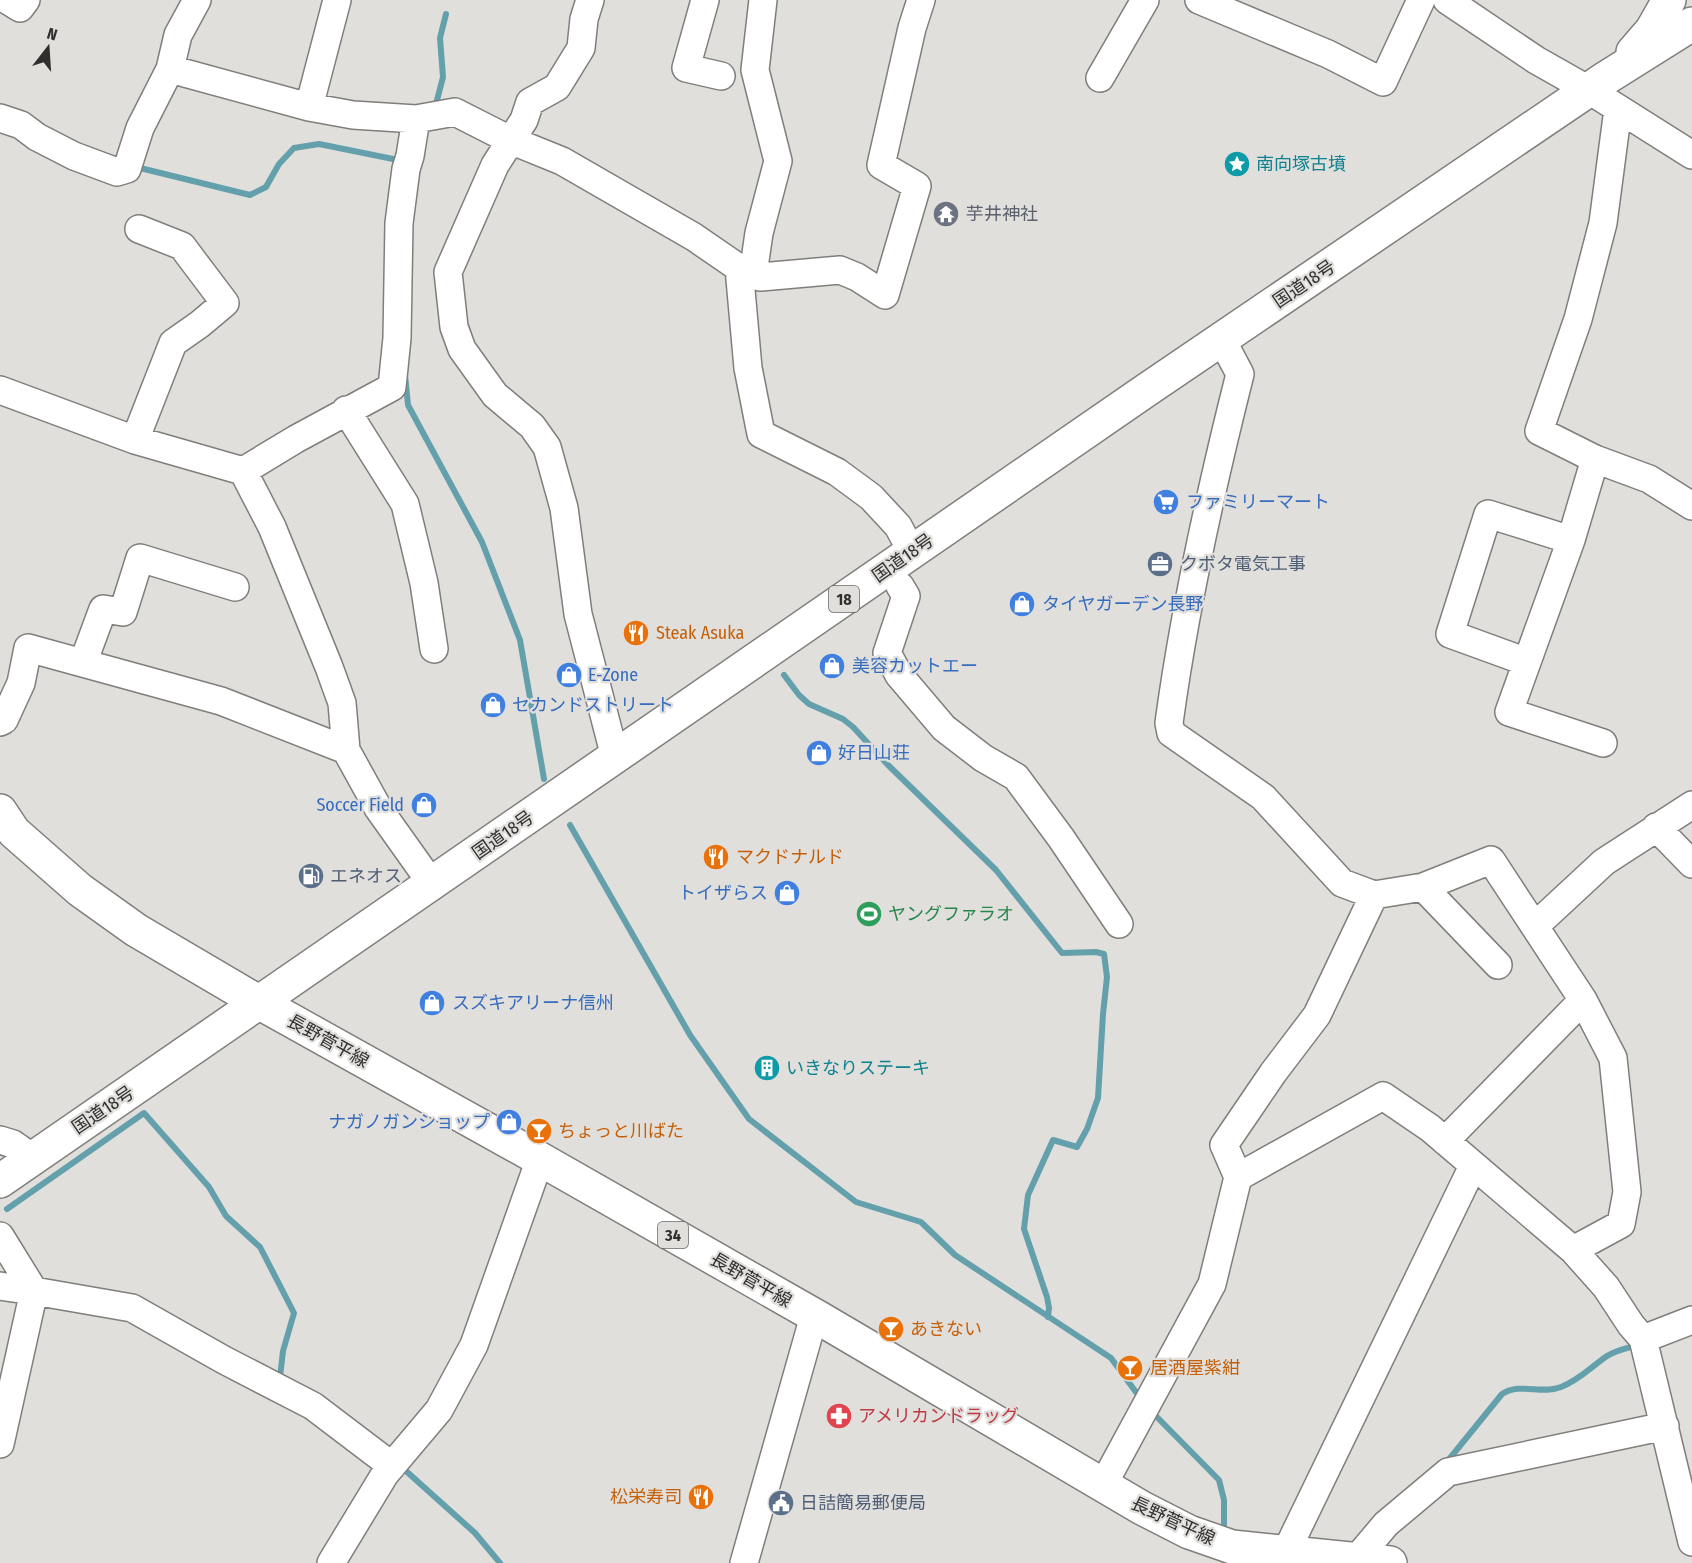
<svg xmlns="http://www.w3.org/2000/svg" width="1692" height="1563" viewBox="0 0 1692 1563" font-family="'Fira Sans Condensed','Noto Sans JP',sans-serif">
<rect width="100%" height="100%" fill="#e1dfdc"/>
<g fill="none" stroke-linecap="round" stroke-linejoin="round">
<!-- stream -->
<path stroke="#64a0ac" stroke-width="6" d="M435 108 443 77 440 38 446 14
M136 167 250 195 266 187 279 164 294 148 319 144 403 161
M405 375 408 405 482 542 520 640 544 779
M784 675 799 695 809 704 843 719 853 727 888 765 996 870 1062 953 1096 952 1104 954 1107 977 1103 1014 1098 1098 1087 1129 1077 1147 1053 1140 1028 1195 1024 1229 1047 1297 1049 1308 1048 1317
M570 825 690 1035 749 1119 856 1202 921 1222 955 1255 1111 1358 1141 1399
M7 1209 144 1113 209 1187 226 1216 260 1247 294 1313 283 1351 280 1377 282 1379
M1151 1411 1219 1480 1224 1500V1532H1228
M1446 1463 1502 1394C1521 1382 1541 1395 1561 1387 1579 1380 1591 1367 1607 1356 1616 1350 1628 1348 1638 1345
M406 1471 475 1533 500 1563"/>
<defs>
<path id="minor" d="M7 0 20 8 26 0
M590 0 584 19 581 48 557 87 530 102 524 120 495 165 448 272 454 327 462 349 495 395 532 426 547 447 564 508 578 614 615 757
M705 0 686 68 721 76
M1199 0 1328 54 1383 82 1421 0
M1447 0 1536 60 1589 90 1692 155
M170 69 309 107 353 115 416 119 455 112 510 140 562 161 694 237 739 268 760 277 840 270 857 277 885 295 917 186 881 165 912 28 921 0
M1100 78 1145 0
M309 107 337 0
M1618 109 1603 223 1578 319 1539 431 1595 459 1649 479 1692 506
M0 118 21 125 37 137 74 156 117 172 127 169 140 128 170 69 178 35 197 0
M416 119 410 156 406 169 399 223 397 338 392 387 296 439 243 471 272 527 329 667 342 703 346 750 378 808 432 884
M739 268 748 368 761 434 837 472 871 497 898 526 912 552
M753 274 759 233 778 161 755 70 763 0
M1222 340 1240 374C1211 489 1185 605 1169 723L1171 733 1263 797 1342 883 1374 895 1423 887 1491 860 1583 1000 1613 1058 1627 1192 1621 1224 1573 1250
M0 390 135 440 243 471
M346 410 405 504 424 583 434 649
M135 440 173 343 200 324 225 303 182 246 139 229
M1595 459 1571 540 1509 712 1603 743
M900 586 906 596 887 653 899 675 944 728 983 758 1016 777 1061 838 1119 924
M1527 662 1450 634 1488 514 1571 540
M83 663 103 609 123 612 140 558 235 587
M0 722 4 720 21 683 28 648 221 701 346 750
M1656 827 1692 864
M1423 887 1498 965
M1535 926 1604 862 1692 805
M0 1140 13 1144 33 1158
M1445 1141 1583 1000
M1238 1177 1383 1096 1430 1128 1573 1250 1606 1287 1631 1325 1643 1339 1692 1542
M0 1236 34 1291 0 1286
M1643 1339 1692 1320
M0 1444 34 1291 132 1308 224 1360 313 1406 392 1466
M1103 1485 1212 1284 1238 1177 1224 1145 1273 1073 1317 1015 1374 895
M1285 1554 1473 1166
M331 1563 385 1474 439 1410 474 1345 540 1159
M744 1563 814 1316
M1353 1563 1386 1524 1448 1472 1665 1426"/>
<path id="major" d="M0 811 14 832 80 890 136 930 260 1003 540 1159 819 1318 1142 1508 1189 1532 1232 1547 1390 1563"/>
<path id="highway" d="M1633 52 1652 30 1669 0
M0 1181 1145 391 1606 78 1692 24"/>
</defs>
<!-- minor casing -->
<use href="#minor" stroke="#807e7b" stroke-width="30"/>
<!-- major casing -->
<use href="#major" stroke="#807e7b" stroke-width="36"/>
<!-- highway casing -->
<use href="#highway" stroke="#807e7b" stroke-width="36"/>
<!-- minor -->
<use href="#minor" stroke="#fff" stroke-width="27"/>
<!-- major -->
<use href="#major" stroke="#fff" stroke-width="33"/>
<!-- highway -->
<use href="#highway" stroke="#fff" stroke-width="33"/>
</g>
<!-- icons -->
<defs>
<symbol id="sight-disc" viewBox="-11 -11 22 22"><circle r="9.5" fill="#0f9aa8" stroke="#e1dfdc"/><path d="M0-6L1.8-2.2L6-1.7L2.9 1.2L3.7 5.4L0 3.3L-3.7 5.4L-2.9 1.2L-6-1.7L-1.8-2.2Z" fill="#fff"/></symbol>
<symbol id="temple-disc" viewBox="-11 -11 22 22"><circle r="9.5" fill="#6b7280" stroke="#e1dfdc"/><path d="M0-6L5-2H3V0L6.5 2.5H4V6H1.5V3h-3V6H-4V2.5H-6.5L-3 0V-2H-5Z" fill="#fff"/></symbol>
<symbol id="supermarket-disc" viewBox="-11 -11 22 22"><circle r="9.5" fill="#3f7fe0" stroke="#e1dfdc"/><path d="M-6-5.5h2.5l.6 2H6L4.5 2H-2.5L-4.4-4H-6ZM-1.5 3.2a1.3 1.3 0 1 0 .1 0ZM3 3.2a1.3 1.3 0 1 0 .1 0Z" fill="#fff"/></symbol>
<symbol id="office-disc" viewBox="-11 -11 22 22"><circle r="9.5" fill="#5c6f8a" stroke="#e1dfdc"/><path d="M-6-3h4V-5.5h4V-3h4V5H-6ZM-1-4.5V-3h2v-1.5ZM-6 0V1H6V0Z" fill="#fff"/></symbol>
<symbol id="shop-disc" viewBox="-11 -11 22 22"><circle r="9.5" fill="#3f7fe0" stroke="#e1dfdc"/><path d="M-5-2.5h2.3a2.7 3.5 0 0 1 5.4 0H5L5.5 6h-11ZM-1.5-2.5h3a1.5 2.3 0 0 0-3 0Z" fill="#fff"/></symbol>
<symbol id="restaurant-disc" viewBox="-11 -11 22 22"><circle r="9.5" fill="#e8710a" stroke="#e1dfdc"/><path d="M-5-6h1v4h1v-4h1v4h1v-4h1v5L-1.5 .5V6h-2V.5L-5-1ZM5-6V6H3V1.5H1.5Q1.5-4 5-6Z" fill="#fff"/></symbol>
<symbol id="fuel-disc" viewBox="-11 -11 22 22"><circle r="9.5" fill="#5c6f8a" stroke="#e1dfdc"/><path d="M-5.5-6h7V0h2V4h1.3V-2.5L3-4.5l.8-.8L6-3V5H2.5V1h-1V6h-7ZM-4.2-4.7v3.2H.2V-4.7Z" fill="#fff"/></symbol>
<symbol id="stadium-disc" viewBox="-11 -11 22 22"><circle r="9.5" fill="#2e9e5b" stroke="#e1dfdc"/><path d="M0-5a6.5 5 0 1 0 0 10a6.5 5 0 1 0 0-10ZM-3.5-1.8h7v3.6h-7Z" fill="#fff"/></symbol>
<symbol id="building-disc" viewBox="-11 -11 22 22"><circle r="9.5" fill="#0f9aa8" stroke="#e1dfdc"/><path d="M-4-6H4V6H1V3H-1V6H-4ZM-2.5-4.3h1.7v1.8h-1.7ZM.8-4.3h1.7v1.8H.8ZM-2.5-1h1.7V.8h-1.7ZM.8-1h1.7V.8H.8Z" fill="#fff"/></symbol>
<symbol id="bar-disc" viewBox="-11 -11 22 22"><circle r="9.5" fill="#e8710a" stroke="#e1dfdc"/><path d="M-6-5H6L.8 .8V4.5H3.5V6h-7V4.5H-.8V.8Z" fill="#fff"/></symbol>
<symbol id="pharmacy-disc" viewBox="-11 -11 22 22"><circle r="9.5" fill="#e0444e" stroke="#e1dfdc"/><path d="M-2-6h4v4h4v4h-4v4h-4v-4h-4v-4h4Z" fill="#fff"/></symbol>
<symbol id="civic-disc" viewBox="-11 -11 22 22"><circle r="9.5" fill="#5c6f8a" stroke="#e1dfdc"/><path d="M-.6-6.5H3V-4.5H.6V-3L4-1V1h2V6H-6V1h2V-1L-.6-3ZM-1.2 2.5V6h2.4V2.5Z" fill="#fff"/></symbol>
</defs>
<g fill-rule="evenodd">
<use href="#sight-disc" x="1222" y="149" width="30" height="30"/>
<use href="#temple-disc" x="931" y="199" width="30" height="30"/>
<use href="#supermarket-disc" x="1151" y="487" width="30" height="30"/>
<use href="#office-disc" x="1145" y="549" width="30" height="30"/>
<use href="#shop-disc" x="1007" y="589" width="30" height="30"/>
<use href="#restaurant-disc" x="621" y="618" width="30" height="30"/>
<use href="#shop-disc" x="817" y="651" width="30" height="30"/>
<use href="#shop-disc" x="554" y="660" width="30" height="30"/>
<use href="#shop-disc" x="478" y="690" width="30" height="30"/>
<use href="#shop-disc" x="804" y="738" width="30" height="30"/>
<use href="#shop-disc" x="409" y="790" width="30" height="30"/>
<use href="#restaurant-disc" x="701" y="842" width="30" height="30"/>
<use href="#fuel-disc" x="296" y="861" width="30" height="30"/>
<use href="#shop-disc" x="772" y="878" width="30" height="30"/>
<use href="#stadium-disc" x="854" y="899" width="30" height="30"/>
<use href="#shop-disc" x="417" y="988" width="30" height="30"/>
<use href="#building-disc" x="752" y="1053" width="30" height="30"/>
<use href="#shop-disc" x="494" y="1107" width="30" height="30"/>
<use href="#bar-disc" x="524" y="1116" width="30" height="30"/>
<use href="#bar-disc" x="876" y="1314" width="30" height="30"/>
<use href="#bar-disc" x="1115" y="1353" width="30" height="30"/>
<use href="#pharmacy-disc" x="824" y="1401" width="30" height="30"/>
<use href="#restaurant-disc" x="686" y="1482" width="30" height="30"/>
<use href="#civic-disc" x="766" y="1488" width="30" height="30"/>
</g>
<g text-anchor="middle" stroke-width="4.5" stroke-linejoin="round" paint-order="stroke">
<!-- shield labels -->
<g fill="#e1dfdc" stroke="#656462" stroke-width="1.5">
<rect x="829" y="586" width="30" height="26" rx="4.5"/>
<rect x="658" y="1222" width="30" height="26" rx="4.5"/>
</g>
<g font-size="16" font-weight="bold" fill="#302f2e">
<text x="844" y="605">18</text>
<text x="673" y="1241">34</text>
</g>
<!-- culture labels -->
<g font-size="18" fill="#0d838f" stroke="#e1dfdc" text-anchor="start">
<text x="1256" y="170">南向塚古墳</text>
<text x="786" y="1074">いきなりステーキ</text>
</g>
<!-- worship labels -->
<g font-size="18" fill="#5b616d" stroke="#e1dfdc" text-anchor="start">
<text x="966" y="220">芋井神社</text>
</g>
<!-- street labels -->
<g font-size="18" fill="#302f2e" stroke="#e1dfdc">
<text transform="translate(1304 284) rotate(-34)" y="6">国道18号</text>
<text transform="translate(903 558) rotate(-35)" y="6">国道18号</text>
<text transform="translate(503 835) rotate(-35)" y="6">国道18号</text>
<text transform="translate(328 1041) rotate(29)" y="6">長野菅平線</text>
<text transform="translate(103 1110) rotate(-34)" y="6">国道18号</text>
<text transform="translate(751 1280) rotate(30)" y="6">長野菅平線</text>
<text transform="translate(1173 1521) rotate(25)" y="6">長野菅平線</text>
</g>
<!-- shop labels -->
<g font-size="18" fill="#366cbe" stroke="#e1dfdc" text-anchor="start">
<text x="1186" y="508">ファミリーマート</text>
<text x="1042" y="610">タイヤガーデン長野</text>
<text x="852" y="672">美容カットエー</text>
<text x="588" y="681">E-Zone</text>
<text x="512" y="711">セカンドストリート</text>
<text x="838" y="759">好日山荘</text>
<text x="404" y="811" text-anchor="end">Soccer Field</text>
<text x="768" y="899" text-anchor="end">トイザらス</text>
<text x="452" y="1009">スズキアリーナ信州</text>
<text x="490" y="1128" text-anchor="end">ナガノガンショップ</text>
</g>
<!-- service labels -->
<g font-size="18" fill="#4e5e75" stroke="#e1dfdc" text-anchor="start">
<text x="1180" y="570">クボタ電気工事</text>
<text x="330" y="882">エネオス</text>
<text x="800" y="1509">日詰簡易郵便局</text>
</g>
<!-- food labels -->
<g font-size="18" fill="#c56008" stroke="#e1dfdc" text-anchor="start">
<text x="656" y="639">Steak Asuka</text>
<text x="736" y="863">マクドナルド</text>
<text x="558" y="1137">ちょっと川ばた</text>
<text x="910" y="1335">あきない</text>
<text x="1150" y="1374">居酒屋紫紺</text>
<text x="682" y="1503" text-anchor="end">松栄寿司</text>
</g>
<!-- leisure labels -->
<g font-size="18" fill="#27864d" stroke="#e1dfdc" text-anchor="start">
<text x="888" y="920">ヤングファラオ</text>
</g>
<!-- health labels -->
<g font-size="18" fill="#be3a42" stroke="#e1dfdc" text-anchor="start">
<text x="858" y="1422">アメリカンドラッグ</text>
</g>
</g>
<!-- north arrow -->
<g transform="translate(48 48) rotate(17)" stroke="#e1dfdc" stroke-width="4.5" paint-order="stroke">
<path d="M0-4.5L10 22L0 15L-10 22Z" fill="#302f2e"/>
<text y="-9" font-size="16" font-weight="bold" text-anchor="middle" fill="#302f2e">N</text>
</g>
</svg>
